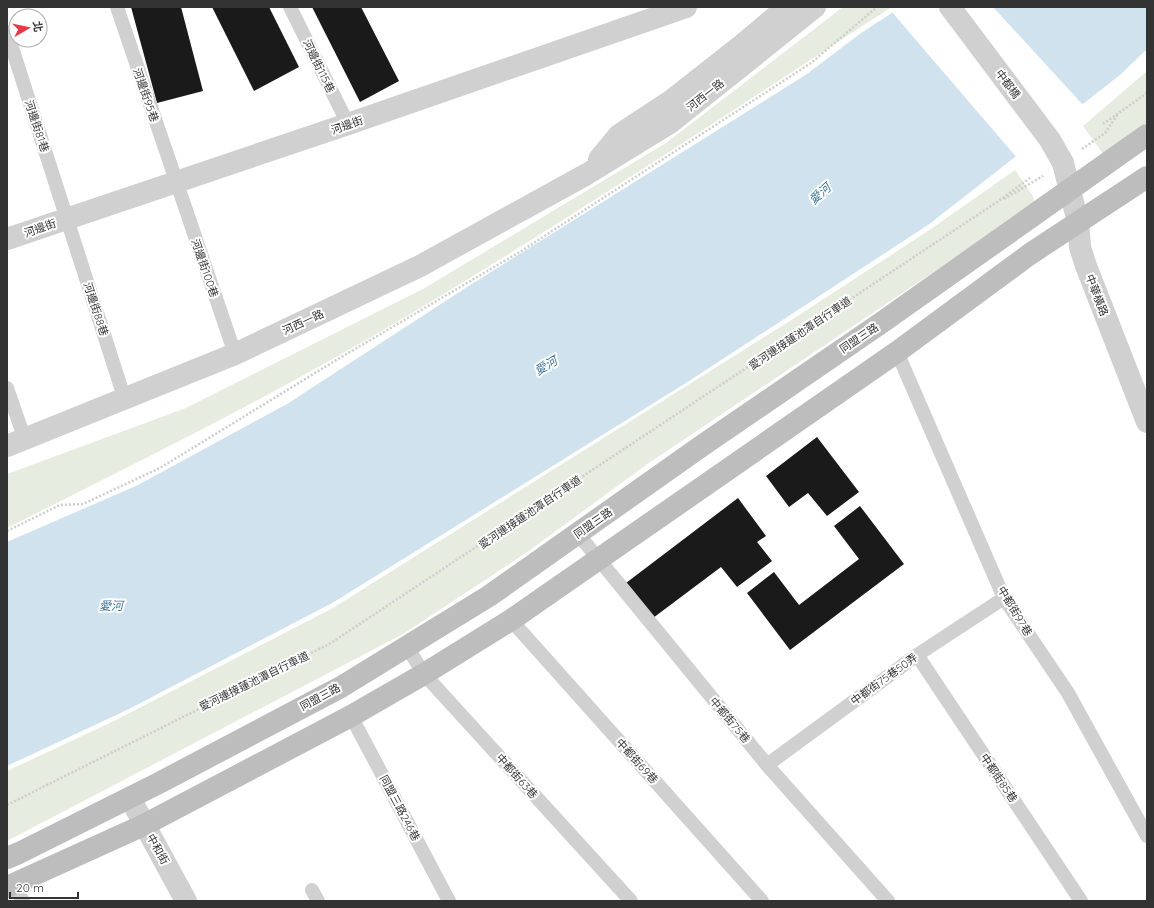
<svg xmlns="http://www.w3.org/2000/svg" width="1154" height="908" viewBox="0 0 1154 908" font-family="Quicksand,'Noto Sans TC',sans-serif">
<rect width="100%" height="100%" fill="#fff"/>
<!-- green -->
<path fill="#e6ecdf" d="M843 7 890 8C732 111 574 216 412 313 281 392 144 459 7 528V474L186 408 423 289 666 143Z
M1147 71V123L1104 155 1083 126Z
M1015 170 1033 196 1035 204 646 465 526 553 403 634 7 841V771L114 721 333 608 793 319 931 229Z"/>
<!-- water -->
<path fill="#cfe2ee" d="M901 7H1147V49L1120 75 928 225 686 383 334 602 129 709 7 766V542L138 485 287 404 467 287 807 74 861 33Z"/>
<!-- pier -->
<path fill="#fff" d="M897 7H993L1084 106 1018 159 891 11Z"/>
<!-- building -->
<path fill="#1a1a1a" d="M131 7H181L203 91 157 103Z
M212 7H269L299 67 254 91Z
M312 7H361L399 81 360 102Z
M817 437 859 492 827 516 808 493 789 507 766 476Z
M738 498 766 536 757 542 772 561 737 587 721 567 653 618 626 583Z
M860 506 904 564 790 650 747 593 774 572 799 605 859 559 834 526Z"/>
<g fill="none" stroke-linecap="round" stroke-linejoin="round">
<!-- path -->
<path stroke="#cdcdcd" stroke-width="2.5" stroke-dasharray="2 2" stroke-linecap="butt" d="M1103 124 1147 93
M1082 149 1105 133 1118 114
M1004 199 1043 176
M7 531 60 505 83 504 160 468 333 362 523 250 811 63 877 7
M7 805 331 643 997 202 1030 178"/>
<!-- lane -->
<path stroke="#d0d0d0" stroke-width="14" d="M117 7 235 354
M290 7 348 124
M7 32 125 400
M897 352 1004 598 1068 693 1147 836
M7 388 25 440
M578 534 767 765 888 901
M511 620 762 901
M407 647 424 674 631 901
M917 655 1081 901
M351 716 449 901
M767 765 917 655 1004 598
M14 885 23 901
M312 890 318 901"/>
<!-- street -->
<path stroke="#d0d0d0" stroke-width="22" d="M599 159 619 135 672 100 742 45 787 7
M1063 163 1078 222 1080 247 1086 266 1147 422
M7 239 348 124 686 7
M7 446 235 354 420 266 587 174 670 123 815 7
M130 798 186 901"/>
<!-- secondary -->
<path stroke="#bdbdbd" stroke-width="22" d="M7 858 19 853 159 783 341 687 489 596 703 445 881 323 1147 135
M7 887 144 825 351 716 424 674 511 620 897 352 1030 254 1147 177"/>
<!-- street-bridge -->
<path stroke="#d0d0d0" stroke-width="22" d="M950 7 1050 140 1063 163"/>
</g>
<g text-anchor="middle" stroke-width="4" stroke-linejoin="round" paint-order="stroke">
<!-- street labels -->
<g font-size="11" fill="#333" stroke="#fff">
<text transform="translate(319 66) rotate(64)" y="4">河邊街115巷</text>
<text transform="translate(1008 84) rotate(53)" y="4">中都橋</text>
<text transform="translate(146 95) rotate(71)" y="4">河邊街95巷</text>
<text transform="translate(705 95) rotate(-38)" y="4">河西一路</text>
<text transform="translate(347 125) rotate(-19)" y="4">河邊街</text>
<text transform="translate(37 126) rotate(72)" y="4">河邊街81巷</text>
<text transform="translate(40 228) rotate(-19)" y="4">河邊街</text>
<text transform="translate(205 268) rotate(71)" y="4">河邊街100巷</text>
<text transform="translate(1097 295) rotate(69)" y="4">中華橫路</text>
<text transform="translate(96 309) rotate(72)" y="4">河邊街88巷</text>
<text transform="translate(303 322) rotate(-25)" y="4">河西一路</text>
<text transform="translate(800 333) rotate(-34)" y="4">愛河連接蓮池潭自行車道</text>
<text transform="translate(859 338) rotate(-34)" y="4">同盟三路</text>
<text transform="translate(530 512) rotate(-34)" y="4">愛河連接蓮池潭自行車道</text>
<text transform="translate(593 523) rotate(-35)" y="4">同盟三路</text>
<text transform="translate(1015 611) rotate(59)" y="4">中都街97巷</text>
<text transform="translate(884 679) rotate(-36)" y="4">中都街75巷50弄</text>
<text transform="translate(254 681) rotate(-26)" y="4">愛河連接蓮池潭自行車道</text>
<text transform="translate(320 697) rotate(-28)" y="4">同盟三路</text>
<text transform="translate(730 720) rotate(50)" y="4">中都街75巷</text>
<text transform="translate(637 761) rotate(48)" y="4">中都街69巷</text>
<text transform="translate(517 776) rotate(48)" y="4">中都街63巷</text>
<text transform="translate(999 778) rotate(56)" y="4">中都街85巷</text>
<text transform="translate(400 808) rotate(62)" y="4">同盟三路246巷</text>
<text transform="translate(158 849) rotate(61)" y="4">中和街</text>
</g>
<!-- water labels -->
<g font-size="12" font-style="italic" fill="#3f7597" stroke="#fff">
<text transform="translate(820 194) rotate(-42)" y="4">愛河</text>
<text transform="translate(546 366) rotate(-31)" y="4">愛河</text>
<text x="111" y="610">愛河</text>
</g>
</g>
<!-- border -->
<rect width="1154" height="908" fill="none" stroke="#333333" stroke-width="16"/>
<!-- north arrow -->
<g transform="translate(28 28) rotate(81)"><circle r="19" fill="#ffffff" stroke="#adadad"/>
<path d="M0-3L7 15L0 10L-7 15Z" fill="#e63946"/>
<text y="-6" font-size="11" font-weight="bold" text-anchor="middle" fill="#333333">北</text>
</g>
<!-- scale -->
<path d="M10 892v6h68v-6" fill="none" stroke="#333333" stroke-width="2"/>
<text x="16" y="892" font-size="12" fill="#333333" stroke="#ffffff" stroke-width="3" paint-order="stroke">20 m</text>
</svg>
